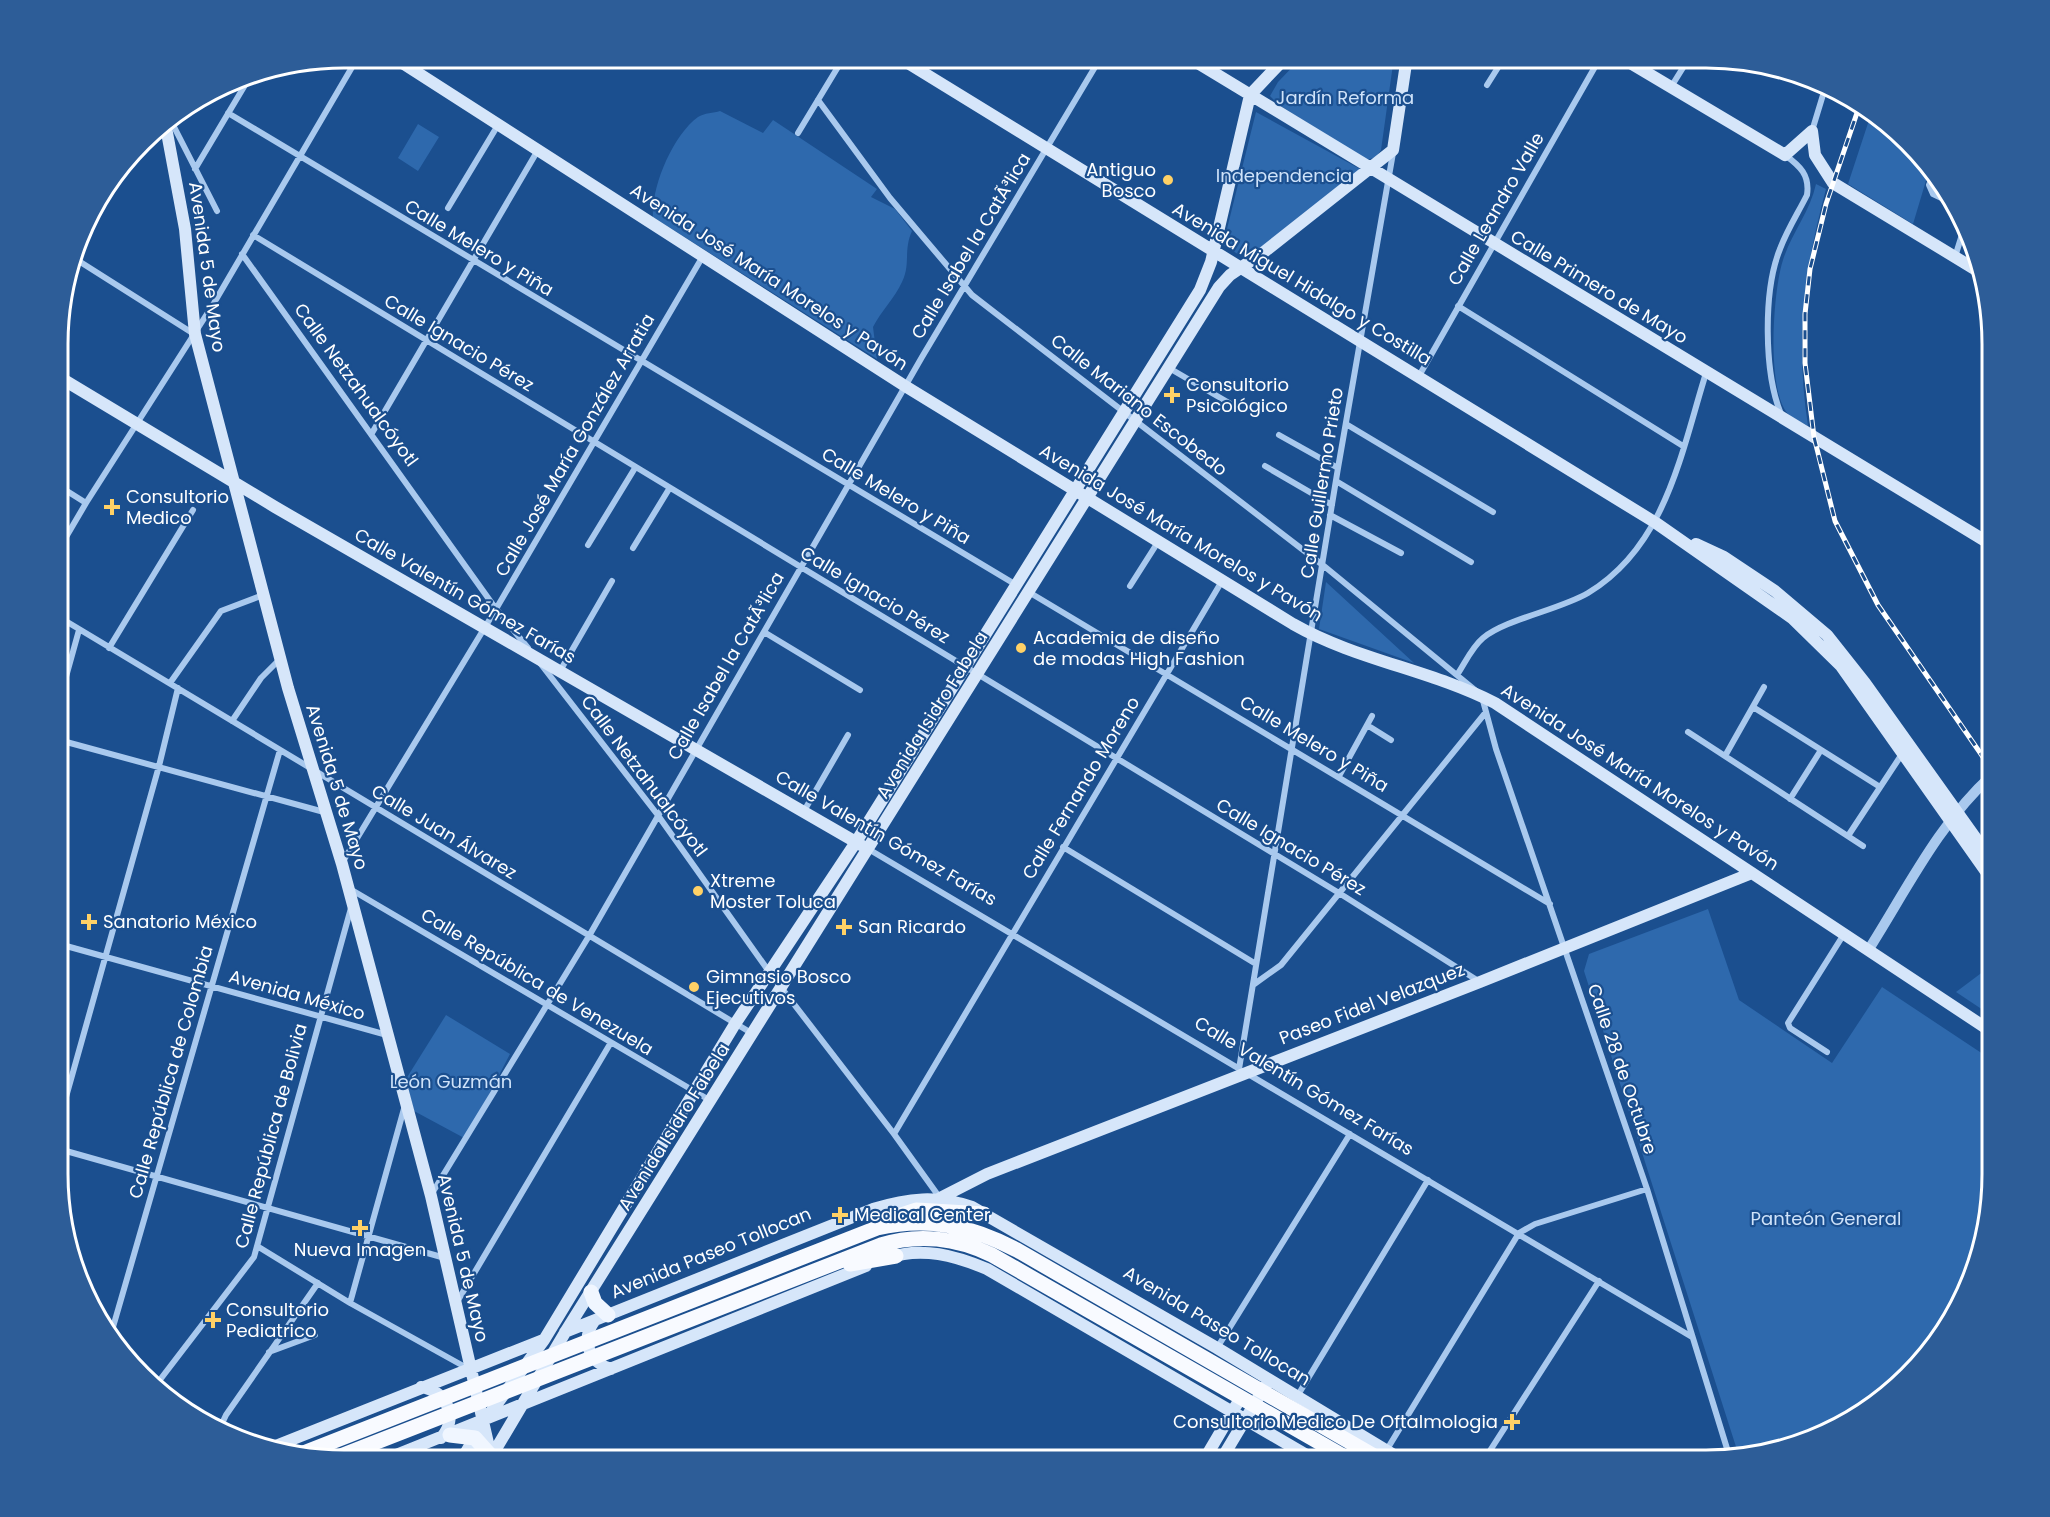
<svg xmlns="http://www.w3.org/2000/svg" width="2050" height="1517" viewBox="0 0 2050 1517" font-family="Poppins,sans-serif">
<rect width="100%" height="100%" fill="#1b4f8f"/>
<!-- green -->
<path fill="#2e69ad" d="M1302 57H1394L1381 150 1376 157 1367 160 1279 105 1270 96 1278 82Z
M720 111 763 133 773 120 877 189 871 197 895 209 912 231C903 251 911 264 902 282 895 298 881 311 873 327L877 359 653 217C651 187 673 135 698 117 704 113 714 113 720 111Z
M1872 111 1881 117 1928 174 1913 224 1848 184Z
M1256 112 1360 169 1246 259 1223 245Z
M418 124 439 137 418 171 398 158Z
M1816 184 1826 189C1804 271 1795 342 1808 426 1802 422 1793 419 1788 414 1766 390 1773 290 1783 260 1791 234 1810 212 1816 184Z
M1326 582 1414 663 1319 629Z
M1708 909 1739 1000 1832 1063 1882 987 1992 1060V1192L1978 1266 1933 1348 1833 1430 1738 1453 1584 971 1589 954Z
M1992 965V1016L1956 992Z
M446 1015 510 1054 466 1139 414 1111 406 1079Z"/>
<g fill="none" stroke-linecap="round" stroke-linejoin="round">
<!-- minor -->
<path stroke="#a9c9ee" stroke-width="6" d="M1487 85 1504 58
M1671 87 1689 58
M818 100 890 198 972 295 1324 566 1475 690
M228 113 1018 586
M170 119 217 211
M1812 131 1826 85
M798 133 844 57
M195 169 251 75
M1932 178 1929 185 1933 194 1952 203
M448 208 498 125
M253 235 1339 893 1480 982
M242 254 496 609 528 648
M1955 257 1965 225
M74 258 194 334
M1458 306 1683 446
M1169 368 1236 407
M1419 376 1600 58
M1781 414C1764 373 1763 291 1780 249 1787 230 1798 213 1807 195 1810 175 1800 166 1785 155
M1346 424 1493 512
M372 433 538 150
M1279 435 1338 468
M1265 466 1332 505
M1336 481 1471 562
M59 486 86 503
M1330 515 1401 553
M588 545 635 468
M633 548 669 489
M59 549 86 503 214 303 358 57
M1130 586 1158 542
M1027 591 1550 904
M59 617 753 1034
M764 632 860 690
M109 648 193 510
M540 663 657 814 770 973 894 1134 940 1198
M560 671 612 581
M1457 675C1465 663 1472 647 1483 638 1506 619 1559 610 1588 593 1666 546 1681 453 1706 373
M170 683 221 611 263 595
M1482 697 1496 749 1647 1189 1729 1455
M59 702 79 630
M1753 707 1880 787
M232 721 261 678 280 659
M1367 725 1391 740
M1688 732 1863 846
M59 740 324 812
M1725 756 1764 687
M1339 776 1372 716
M1790 799 1821 750
M804 811 848 735
M1848 836 1902 754
M1063 847 1256 964
M870 850 1692 1337
M342 863 496 609 703 256
M350 889 711 1101
M59 944 387 1035
M1253 985 1281 965 1486 712
M1827 1052 1790 1028 1788 1023 1844 934
M1239 1069 1338 468 1393 153
M59 1122 159 766 178 688
M894 1134 1222 581
M59 1149 445 1258
M431 1195 589 936 922 357 1101 57
M257 1246 350 1303 467 1368
M457 1302 610 1044
M350 1303 405 1105
M111 1334 280 750
M1217 1348 1350 1134
M269 1352 315 1335
M156 1385 254 1257 351 908
M1298 1395 1428 1180
M219 1430 226 1415 318 1283
M1386 1451 1519 1233 1535 1224 1647 1189
M1484 1460 1599 1281"/>
<!-- tertiary -->
<path stroke="#a9c9ee" stroke-width="10" d="M1869 949C1907 889 1939 823 1992 775"/>
<!-- secondary -->
<path stroke="#d6e6fa" stroke-width="12" d="M393 57 905 386 1293 624C1356 660 1431 670 1495 703L1992 1032
M898 57 1656 523 1792 618 1841 666 1992 880
M1188 57 1992 545
M1622 58 1785 155 1812 131
M165 122 185 229 195 334 288 688 342 864 431 1196 491 1456
M1812 131 1815 155 1833 183 1978 271
M59 377 275 507 861 845
M1696 544 1724 557 1775 591 1827 635 1865 683 1992 861
M940 1198 987 1174 1480 982 1752 873
M888 1258C922 1246 956 1256 987 1269L1315 1460
M595 1320C580 1340 589 1362 611 1369
M565 1332 873 1209C908 1198 937 1195 972 1207L1217 1348 1402 1460
M421 1387C447 1391 459 1418 441 1438
M273 1447 543 1340
M386 1459 866 1266
M462 1459 485 1420 544 1340 735 1024 856 842 1200 290 1211 262 1250 95 1286 57
M490 1459 566 1331 1219 287 1230 275 1264 252 1393 150 1407 57
M1204 1460 1237 1404
M1221 1460 1267 1383"/>
<!-- primary -->
<path stroke="#f0f6ff" stroke-width="15" d="M591 1292 595 1303 608 1315
M450 1435 475 1438 491 1456"/>
<!-- trunk -->
<path stroke="#f8faff" stroke-width="15" d="M889 1219 916 1210 984 1214
M850 1264 896 1256
M301 1454 877 1228C928 1216 971 1226 1017 1250L1381 1460
M333 1459 881 1245C918 1233 957 1238 992 1255L1350 1460"/>
<defs>
<path id="rail" d="M1860 104 1826 204 1810 269 1805 314V363L1814 437 1835 521 1878 605 1992 770"/>
</defs>
<!-- rail casing -->
<use href="#rail" stroke="#fff" stroke-width="5"/>
<!-- rail -->
<use href="#rail" stroke="#1b4f8f" stroke-width="3" stroke-dasharray="9" stroke-linecap="butt"/>
</g>
<!-- markers -->
<g fill="#ffd166" stroke="#1b4f8f" stroke-width="2">
<circle cx="1168" cy="180" r="6"/>
<path d="M1169 386h6v6h6v6h-6v6h-6v-6h-6v-6h6z"/>
<path d="M109 498h6v6h6v6h-6v6h-6v-6h-6v-6h6z"/>
<circle cx="1021" cy="648" r="6"/>
<circle cx="698" cy="891" r="6"/>
<path d="M86 913h6v6h6v6h-6v6h-6v-6h-6v-6h6z"/>
<path d="M841 918h6v6h6v6h-6v6h-6v-6h-6v-6h6z"/>
<circle cx="694" cy="987" r="6"/>
<path d="M837 1206h6v6h6v6h-6v6h-6v-6h-6v-6h6z"/>
<path d="M357 1219h6v6h6v6h-6v6h-6v-6h-6v-6h6z"/>
<path d="M210 1311h6v6h6v6h-6v6h-6v-6h-6v-6h6z"/>
<path d="M1509 1413h6v6h6v6h-6v6h-6v-6h-6v-6h6z"/>
</g>
<g text-anchor="middle" stroke-width="4.5" stroke-linejoin="round" paint-order="stroke">
<!-- park labels -->
<g font-size="18" fill="#cfe3fa" stroke="#1b4f8f">
<text x="1345" y="104">Jardín Reforma</text>
<text x="1284" y="182">Independencia</text>
<text x="451" y="1088">León Guzmán</text>
<text x="1826" y="1225">Panteón General</text>
</g>
<!-- poi labels -->
<g font-size="18" fill="#fff" stroke="#1b4f8f" text-anchor="start">
<text x="1156" y="176" text-anchor="end">Antiguo<tspan x="1156" dy="21">Bosco</tspan></text>
<text x="1186" y="391">Consultorio<tspan x="1186" dy="21">Psicológico</tspan></text>
<text x="126" y="503">Consultorio<tspan x="126" dy="21">Medico</tspan></text>
<text x="1033" y="644">Academia de diseño<tspan x="1033" dy="21">de modas High Fashion</tspan></text>
<text x="710" y="887">Xtreme<tspan x="710" dy="21">Moster Toluca</tspan></text>
<text x="103" y="928">Sanatorio México</text>
<text x="858" y="933">San Ricardo</text>
<text x="706" y="983">Gimnasio Bosco<tspan x="706" dy="21">Ejecutivos</tspan></text>
<text x="854" y="1221">Medical Center</text>
<text x="360" y="1256" text-anchor="middle">Nueva Imagen</text>
<text x="226" y="1316">Consultorio<tspan x="226" dy="21">Pediatrico</tspan></text>
<text x="1498" y="1428" text-anchor="end">Consultorio Medico De Oftalmologia</text>
</g>
<!-- street labels -->
<g font-size="18" fill="#fff" stroke="#1b4f8f">
<text transform="translate(1496 209) rotate(-60)" y="6">Calle Leandro Valle</text>
<text transform="translate(971 246) rotate(-59)" y="6">Calle Isabel la CatÃ³lica</text>
<text transform="translate(479 248) rotate(31)" y="6">Calle Melero y Piña</text>
<text transform="translate(207 267) rotate(82)" y="6">Avenida 5 de Mayo</text>
<text transform="translate(769 277) rotate(33)" y="6">Avenida José María Morelos y Pavón</text>
<text transform="translate(1302 284) rotate(31)" y="6">Avenida Miguel Hidalgo y Costilla</text>
<text transform="translate(1599 287) rotate(31)" y="6">Calle Primero de Mayo</text>
<text transform="translate(459 343) rotate(31)" y="6">Calle Ignacio Pérez</text>
<text transform="translate(356 385) rotate(54)" y="6">Calle Netzahualcóyotl</text>
<text transform="translate(1139 405) rotate(38)" y="6">Calle Mariano Escobedo</text>
<text transform="translate(575 445) rotate(-60)" y="6">Calle José María González Arratia</text>
<text transform="translate(1322 483) rotate(-81)" y="6">Calle Guillermo Prieto</text>
<text transform="translate(896 496) rotate(31)" y="6">Calle Melero y Piña</text>
<text transform="translate(1181 533) rotate(31)" y="6">Avenida José María Morelos y Pavón</text>
<text transform="translate(875 595) rotate(31)" y="6">Calle Ignacio Pérez</text>
<text transform="translate(465 596) rotate(30)" y="6">Calle Valentín Gómez Farías</text>
<text transform="translate(726 666) rotate(-60)" y="6">Calle Isabel la CatÃ³lica</text>
<text transform="translate(932 715) rotate(-58)" y="6">Avenida Isidro Fabela</text>
<text transform="translate(1314 744) rotate(31)" y="6">Calle Melero y Piña</text>
<text transform="translate(644 776) rotate(53)" y="6">Calle Netzahualcóyotl</text>
<text transform="translate(1640 777) rotate(33)" y="6">Avenida José María Morelos y Pavón</text>
<text transform="translate(337 787) rotate(73)" y="6">Avenida 5 de Mayo</text>
<text transform="translate(1081 788) rotate(-59)" y="6">Calle Fernando Moreno</text>
<text transform="translate(444 832) rotate(31)" y="6">Calle Juan Álvarez</text>
<text transform="translate(886 838) rotate(30)" y="6">Calle Valentín Gómez Farías</text>
<text transform="translate(1291 847) rotate(31)" y="6">Calle Ignacio Pérez</text>
<text transform="translate(537 982) rotate(31)" y="6">Calle República de Venezuela</text>
<text transform="translate(297 995) rotate(16)" y="6">Avenida México</text>
<text transform="translate(1372 1004) rotate(-21)" y="6">Paseo Fidel Velazquez</text>
<text transform="translate(1622 1069) rotate(71)" y="6">Calle 28 de Octubre</text>
<text transform="translate(171 1072) rotate(-74)" y="6">Calle República de Colombia</text>
<text transform="translate(1304 1086) rotate(31)" y="6">Calle Valentín Gómez Farías</text>
<text transform="translate(674 1127) rotate(-58)" y="6">Avenida Isidro Fabela</text>
<text transform="translate(271 1136) rotate(-75)" y="6">Calle República de Bolivia</text>
<text transform="translate(711 1253) rotate(-22)" y="6">Avenida Paseo Tollocan</text>
<text transform="translate(463 1258) rotate(77)" y="6">Avenida 5 de Mayo</text>
<text transform="translate(1217 1326) rotate(31)" y="6">Avenida Paseo Tollocan</text>
</g>
</g>
<!-- crop -->
<path d="M0 0H2050V1517H0ZM344 68H1706A276 276 0 0 1 1982 344V1174A276 276 0 0 1 1706 1450H344A276 276 0 0 1 68 1174V344A276 276 0 0 1 344 68Z" fill="#2d5d98" fill-rule="evenodd"/>
<path fill="none" stroke="#fff" stroke-width="3" d="M344 68H1706A276 276 0 0 1 1982 344V1174A276 276 0 0 1 1706 1450H344A276 276 0 0 1 68 1174V344A276 276 0 0 1 344 68Z"/>
</svg>
